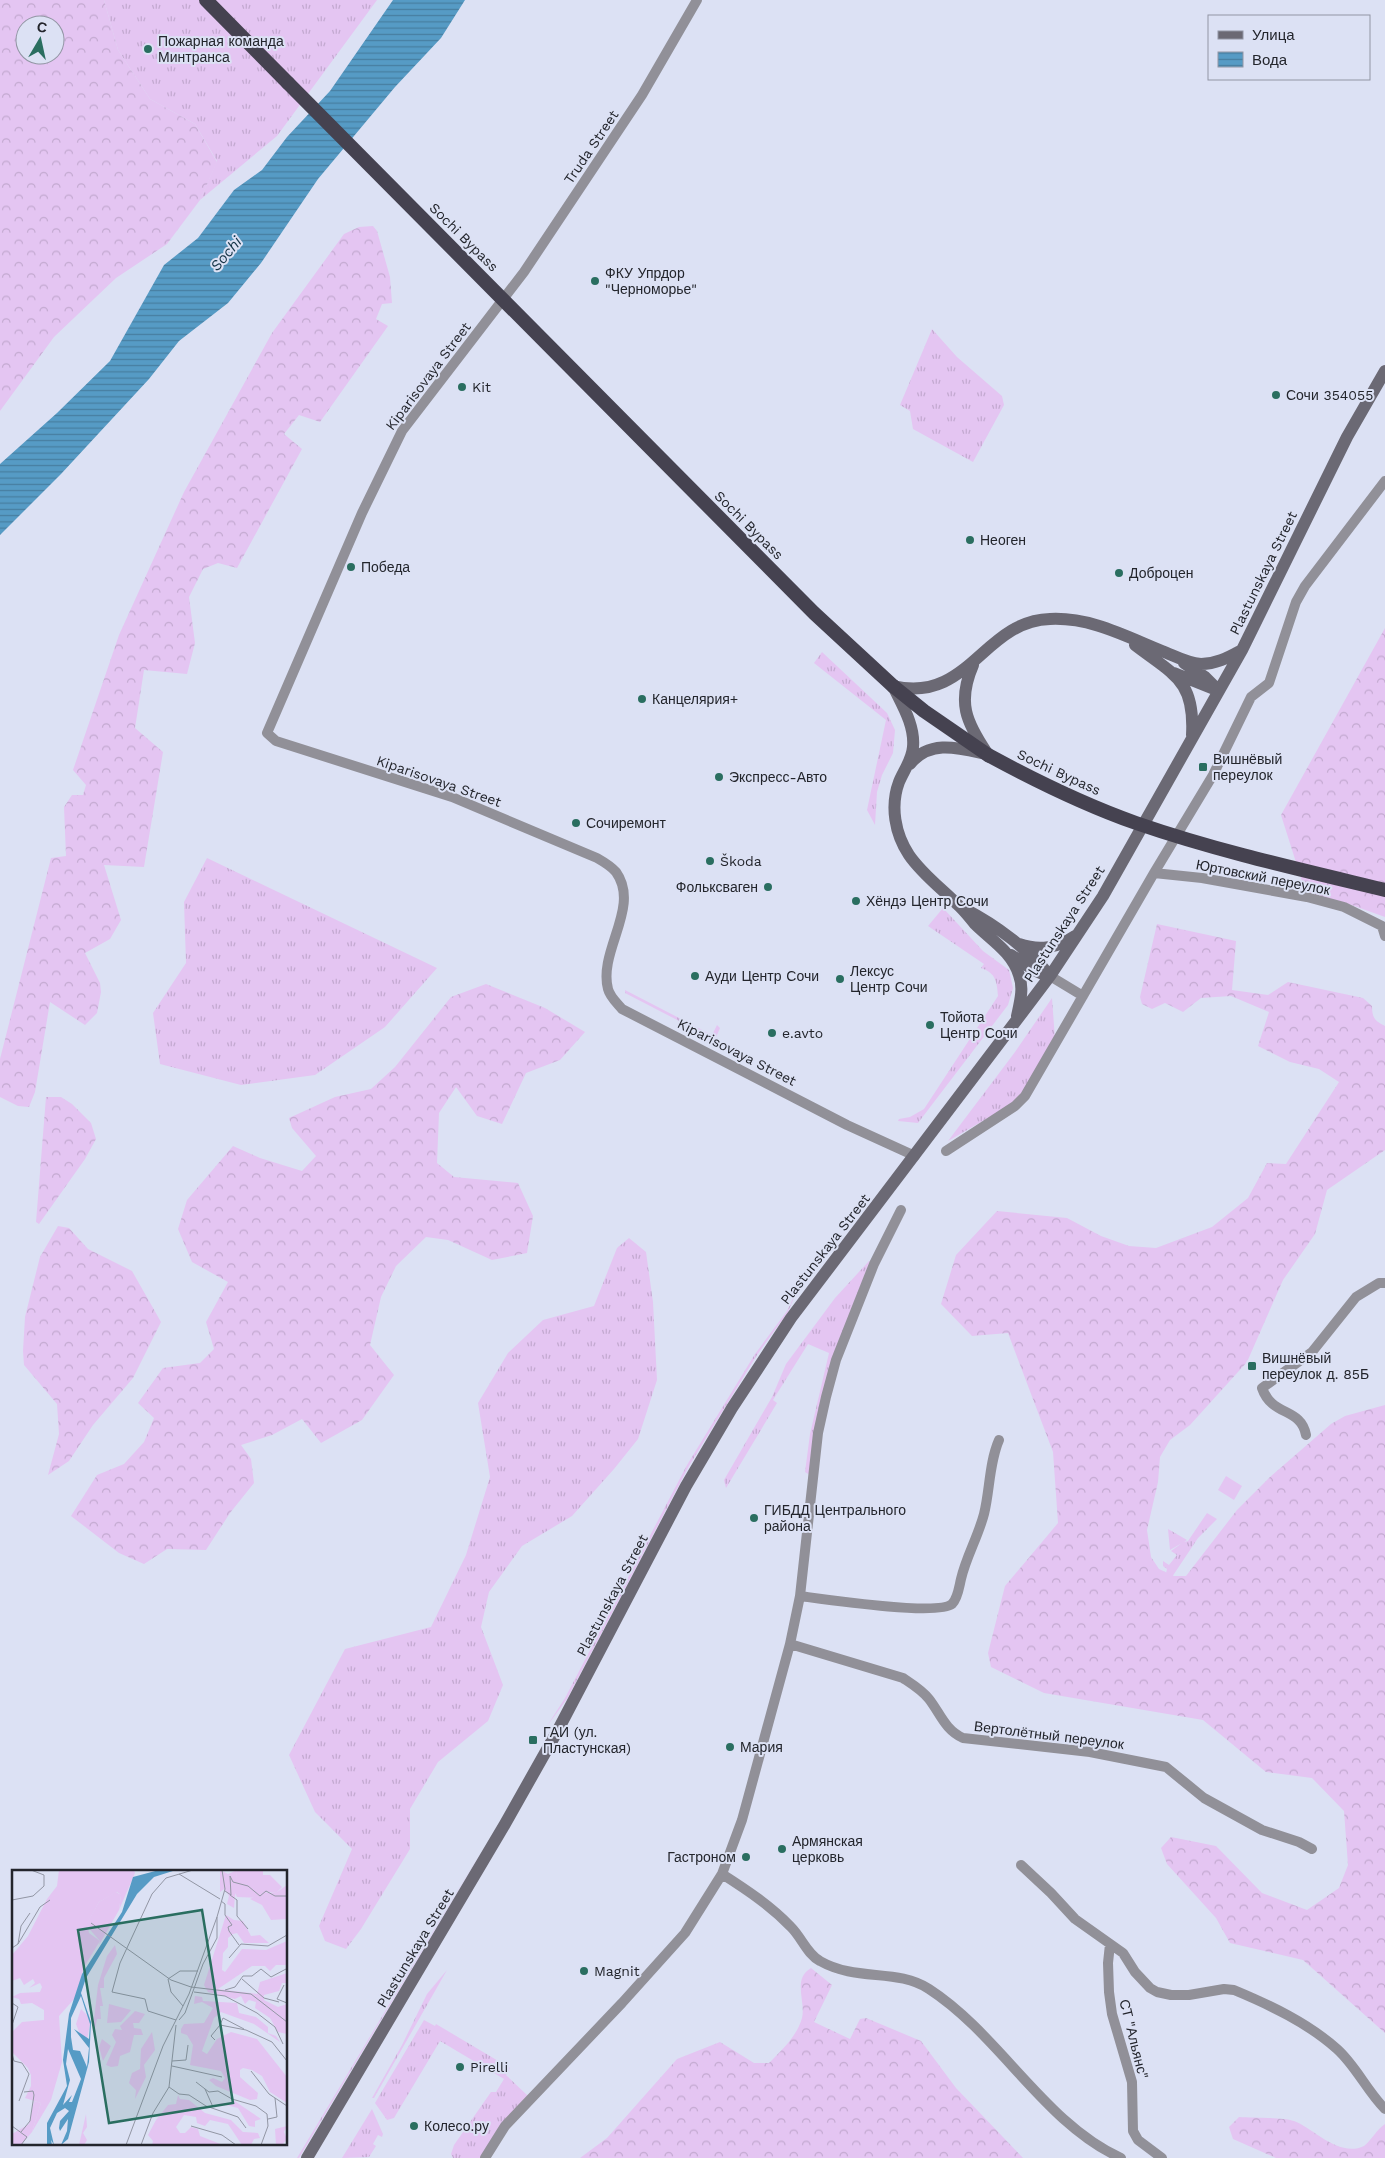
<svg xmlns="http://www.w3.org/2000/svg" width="1385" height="2158" viewBox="0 0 1385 2158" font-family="'Work Sans',sans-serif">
<defs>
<pattern id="grass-tufts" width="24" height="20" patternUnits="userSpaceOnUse" patternTransform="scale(1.25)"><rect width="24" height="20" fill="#e4c5f2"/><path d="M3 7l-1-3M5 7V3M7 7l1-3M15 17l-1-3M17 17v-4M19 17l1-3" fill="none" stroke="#c3a9d0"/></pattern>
<pattern id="forest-crowns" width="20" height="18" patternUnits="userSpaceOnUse" patternTransform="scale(1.25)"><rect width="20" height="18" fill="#e4c5f2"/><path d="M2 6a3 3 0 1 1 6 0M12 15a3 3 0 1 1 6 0" fill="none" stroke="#c3a9d0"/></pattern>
<pattern id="water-rules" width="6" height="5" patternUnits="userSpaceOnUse" patternTransform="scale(1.25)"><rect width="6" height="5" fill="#569bc5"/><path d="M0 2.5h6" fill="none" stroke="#477ea0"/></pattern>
</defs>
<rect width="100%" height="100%" fill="#dce1f4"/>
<!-- grass -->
<path fill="url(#grass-tufts)" d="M104 0H377L277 136 200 200 217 161 195 124 150 99 118 50Z
M932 329 957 357 1002 396 1004 405 973 462 913 429 910 411 900 405Z
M822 652 887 713 895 730 893 753 882 775 877 792 875 825 867 810 886 720 814 663Z
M207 858 437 968 385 1027 315 1075 241 1085 160 1064 153 1013 186 963 184 902Z
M943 908 983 951 1009 970 1013 988 1008 1005 918 1123 898 1121 899 1119 910 1117 924 1109 998 996C997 982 996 973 981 968L984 964 928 926Z
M625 990 712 1035 717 1025 720 1028 714 1042 707 1044 710 1037 625 993Z
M1052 998 1055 1039 1028 1087 1009 1106 948 1141 1015 1052Z
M629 1238 646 1252 653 1302 657 1380 638 1439 614 1469 572 1516 522 1546 489 1592 481 1627 503 1685 488 1721 438 1762 410 1809V1849L361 1929 346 1949 325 1941 319 1926 352 1849 315 1812 289 1755 345 1649 431 1627 466 1555 490 1477 478 1403 508 1353 543 1320 594 1306 617 1248Z
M869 1261H870L843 1331 810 1473 808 1474 805 1472 810 1434 829 1353 808 1344 773 1400 777 1403 726 1488 724 1480 772 1397 786 1364 835 1298Z
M799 1286 788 1312 757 1355 689 1466 567 1699 547 1726 565 1698 687 1465 755 1354 787 1311Z
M1207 1513 1217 1519 1198 1538 1172 1577 1165 1578 1167 1569 1163 1566V1561L1169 1565 1177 1555 1171 1551 1182 1543 1170 1550 1168 1529 1187 1540 1184 1542 1188 1541Z
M485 1845 299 2158H297Z
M447 1970 374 2098H372L402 2045 427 1994Z
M424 2020 435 2026 436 2024 510 2068 506 2075 528 2096 482 2158H453L451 2154 454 2145 491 2092H496L504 2079 440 2041 394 2118 387 2120 375 2103Z
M372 2109 383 2134 382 2137 378 2135 373 2144 376 2146 369 2157 342 2158Z"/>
<!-- forest -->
<path fill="url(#forest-crowns)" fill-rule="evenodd" d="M0 0H104L118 50 150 99 195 124 217 162 200 200 167 244 116 278 54 337 0 411ZM25 25H55V55H25Z
M373 226 377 231 390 277 392 303 382 304 376 319 388 326 320 422 299 415 284 434 302 449 237 568 218 563 203 569 189 597 195 643 187 674 144 670 135 728 163 752 144 867 104 865 121 920 110 939 85 953 100 983 101 992 97 1013 85 1025 50 1002 35 1092 29 1107 18 1106 0 1097V1059L51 858 66 856 64 807 72 795H83L86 785 73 770 119 635 184 492 272 333 344 234 359 227Z
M1385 628V917L1346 903 1307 897 1281 815Z
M1157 924 1236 941 1232 990 1268 995 1288 982 1363 998 1372 1006C1372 1018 1375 1021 1385 1026V1150L1327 1190 1315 1234 1283 1280 1247 1362 1190 1425 1170 1440 1160 1457 1158 1482 1147 1530 1151 1557 1159 1569 1174 1576H1186L1237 1510 1270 1477 1331 1424 1345 1416 1385 1405V2033L1303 1960 1230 1943 1216 1918 1167 1864 1161 1848 1171 1837 1216 1846 1262 1893 1307 1910 1339 1888 1348 1865 1344 1811 1312 1778 1266 1772 1203 1720 1044 1693 991 1667 988 1653 1005 1586 1058 1523 1053 1452 1008 1333 972 1336 941 1304 956 1255 997 1211 1067 1218 1101 1236 1129 1246 1156 1248 1212 1227 1248 1198 1267 1163 1286 1164 1339 1082 1319 1069 1290 1062 1258 1046 1269 1012 1231 996 1201 998 1183 1012 1165 1003 1152 1009 1142 1004 1140 997Z
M486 984 545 1008 585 1032 560 1060 526 1073 502 1124 477 1116 456 1087 439 1113 437 1163 454 1177 518 1183 533 1216 527 1253 492 1260 448 1240 426 1237 396 1266 381 1297 370 1345 394 1375 362 1420 321 1443 302 1419 272 1435 241 1445 251 1459 254 1483 230 1513 206 1550 167 1549 144 1564 119 1553 71 1516 97 1475 124 1464 144 1442 154 1418 138 1403 163 1368 200 1363 214 1349 206 1322 228 1282 192 1262 178 1229 187 1200 233 1146 260 1158 302 1171 316 1156 292 1128 289 1118 335 1097 371 1089 395 1067 451 997Z
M46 1097H61L72 1104 91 1123 96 1139 85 1159 39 1224 36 1222Z
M58 1226 69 1228 88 1249 132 1271 161 1322 133 1378 93 1425 69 1461 48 1475 59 1434 57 1404 24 1365 23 1351 25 1317 40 1257Z
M811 1968 832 1985 814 2022 850 2039 860 2019 866 2018 921 2041 956 2088 1023 2158H580L607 2138 677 2059 720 2042 754 2063H769C782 2050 797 2036 802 2018 806 2001 792 1979 811 1968Z
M1239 2117C1253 2118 1282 2117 1294 2121 1313 2128 1339 2158 1364 2146 1370 2142 1377 2129 1385 2124V2158H1276L1233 2139 1229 2127Z"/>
<!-- park -->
<path fill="#e4c5f2" d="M1226 1476 1242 1486 1234 1500 1218 1490Z"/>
<!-- water -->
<path fill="url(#water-rules)" d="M393 0H465L441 38 395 87 318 179 261 263 228 303 179 341 149 379 61 474 0 535V464L57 413 110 361 164 265 198 238 234 190 262 170 287 137 330 91Z"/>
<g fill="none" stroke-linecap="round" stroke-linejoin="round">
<!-- minor -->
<path stroke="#919098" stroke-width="10" d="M697 0 642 95 524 272 402 431 362 513 267 733 276 741 452 797 597 858C604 862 611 866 616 872 641 907 598 951 608 989 610 997 617 1003 622 1009L847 1125 915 1156
M1154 873 1202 878 1307 897 1344 907 1382 926 1385 936
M1050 976 1083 996
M946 1151 1015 1106 1025 1096 1154 873 1213 775 1251 697 1269 683 1296 602 1305 586 1385 481
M1306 1435C1301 1407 1272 1417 1262 1388L1312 1352 1356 1297 1379 1283H1385
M800 1596C823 1599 938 1616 952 1604 958 1598 959 1587 961 1579 966 1557 978 1537 984 1514 990 1490 989 1463 999 1440
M790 1644 903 1678C912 1684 922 1690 929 1699 940 1713 945 1730 963 1738L1090 1752 1166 1767 1204 1798 1262 1830 1299 1842 1312 1849
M1021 1865 1051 1893 1075 1919 1123 1953 1135 1972 1150 1988 1157 1992 1171 1995H1189L1224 1989 1234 1990C1270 2005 1308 2023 1337 2049 1356 2066 1367 2091 1385 2109
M722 1874C747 1890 771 1906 791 1927 802 1938 807 1954 820 1961 857 1982 897 1968 929 1989 1000 2035 1044 2123 1121 2158
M1110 1944 1108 1963 1109 1992 1112 2014 1132 2082 1133 2131 1138 2140 1162 2158
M485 2158 505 2126 622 2003 685 1933 722 1874 742 1820 790 1644 800 1596 818 1433 826 1397 836 1360 874 1264 901 1210"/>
<!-- secondary -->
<path stroke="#6b6974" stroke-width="12" d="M1135 645C1174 675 1195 680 1192 735
M1184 663 1205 677 1219 691
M973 665C957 702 966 722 987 753
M1174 673 1214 689
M893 686C902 705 915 725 913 747 912 760 904 770 899 782 890 806 895 834 909 855 922 874 941 888 957 904 964 910 969 917 975 924 991 940 1012 952 1019 975 1024 988 1020 1002 1017 1016
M893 686C969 704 983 621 1050 619 1090 617 1125 636 1162 651 1175 656 1186 663 1201 664 1216 664 1227 658 1240 651
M910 764C930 739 959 748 986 754
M965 909C996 925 1028 949 1050 976
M1019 944C1040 951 1057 948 1075 936
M1011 955 1034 970 1045 975
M307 2158 505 1824 558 1730 686 1486 732 1408 791 1318 1050 976 1103 896 1242 650 1347 437 1385 371"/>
<!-- trunk -->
<path stroke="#454250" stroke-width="14" d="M206 0 288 83
M893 686 924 711 988 755"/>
<!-- trunk-bridge -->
<path stroke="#454250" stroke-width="14" d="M288 83 814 613 893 686
M988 755C1036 781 1085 805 1136 823 1217 851 1302 870 1385 890"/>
</g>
<!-- markers -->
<g fill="#2a6e60" stroke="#dce1f4" stroke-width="2">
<circle cx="148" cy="49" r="5"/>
<circle cx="595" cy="281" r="5"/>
<circle cx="462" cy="387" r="5"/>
<circle cx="1276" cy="395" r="5"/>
<circle cx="970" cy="540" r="5"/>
<circle cx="351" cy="567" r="5"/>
<circle cx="1119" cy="573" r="5"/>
<circle cx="642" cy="699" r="5"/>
<rect x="1198" y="762" width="10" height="10" rx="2.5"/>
<circle cx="719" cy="777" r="5"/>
<circle cx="576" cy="823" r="5"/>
<circle cx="710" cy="861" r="5"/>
<circle cx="768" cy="887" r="5"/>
<circle cx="856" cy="901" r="5"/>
<circle cx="695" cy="976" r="5"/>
<circle cx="840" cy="979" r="5"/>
<circle cx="930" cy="1025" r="5"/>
<circle cx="772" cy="1033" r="5"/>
<rect x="1247" y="1361" width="10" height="10" rx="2.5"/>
<circle cx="754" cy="1518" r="5"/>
<rect x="528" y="1735" width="10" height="10" rx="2.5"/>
<circle cx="730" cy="1747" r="5"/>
<circle cx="782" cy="1849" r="5"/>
<circle cx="746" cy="1857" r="5"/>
<circle cx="584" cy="1971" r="5"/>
<circle cx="460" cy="2067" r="5"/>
<circle cx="414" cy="2126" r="5"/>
</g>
<g text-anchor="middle" stroke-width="4" stroke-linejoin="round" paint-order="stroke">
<!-- poi labels -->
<g font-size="14" fill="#23252c" stroke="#dce1f4" text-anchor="start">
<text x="158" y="46">Пожарная команда<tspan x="158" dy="16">Минтранса</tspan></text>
<text x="605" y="278">ФКУ Упрдор<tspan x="605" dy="16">"Черноморье"</tspan></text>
<text x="472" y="392">Kit</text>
<text x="1286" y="400">Сочи 354055</text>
<text x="980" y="545">Неоген</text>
<text x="361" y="572">Победа</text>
<text x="1129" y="578">Доброцен</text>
<text x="652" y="704">Канцелярия+</text>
<text x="1213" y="764">Вишнёвый<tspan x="1213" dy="16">переулок</tspan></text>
<text x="729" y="782">Экспресс-Авто</text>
<text x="586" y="828">Сочиремонт</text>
<text x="720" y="866">Škoda</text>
<text x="758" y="892" text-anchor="end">Фольксваген</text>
<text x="866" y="906">Хёндэ Центр Сочи</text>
<text x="850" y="976">Лексус<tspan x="850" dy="16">Центр Сочи</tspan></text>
<text x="705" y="981">Ауди Центр Сочи</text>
<text x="940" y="1022">Тойота<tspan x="940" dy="16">Центр Сочи</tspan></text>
<text x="782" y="1038">e.avto</text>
<text x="1262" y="1363">Вишнёвый<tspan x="1262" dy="16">переулок д. 85Б</tspan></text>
<text x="764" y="1515">ГИБДД Центрального<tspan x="764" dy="16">района</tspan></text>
<text x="543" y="1737">ГАИ (ул.<tspan x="543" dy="16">Пластунская)</tspan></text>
<text x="740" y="1752">Мария</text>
<text x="792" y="1846">Армянская<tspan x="792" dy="16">церковь</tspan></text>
<text x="736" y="1862" text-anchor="end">Гастроном</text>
<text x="594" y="1976">Magnit</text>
<text x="470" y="2072">Pirelli</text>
<text x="424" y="2131">Колесо.ру</text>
</g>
<!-- street labels -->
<g font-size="14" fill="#23252c" stroke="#dce1f4">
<text transform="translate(591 147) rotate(-56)" y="5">Truda Street</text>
<text transform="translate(464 237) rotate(45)" y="5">Sochi Bypass</text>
<text transform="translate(428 376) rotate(-53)" y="5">Kiparisovaya Street</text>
<text transform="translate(749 525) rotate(45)" y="5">Sochi Bypass</text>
<text transform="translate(1263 573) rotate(-64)" y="5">Plastunskaya Street</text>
<text transform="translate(1059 772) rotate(25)" y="5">Sochi Bypass</text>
<text transform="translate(439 781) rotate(19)" y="5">Kiparisovaya Street</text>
<text transform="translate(1263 877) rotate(11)" y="5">Юртовский переулок</text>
<text transform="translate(1064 924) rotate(-57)" y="5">Plastunskaya Street</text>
<text transform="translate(737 1052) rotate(27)" y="5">Kiparisovaya Street</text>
<text transform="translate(825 1249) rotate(-52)" y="5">Plastunskaya Street</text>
<text transform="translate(612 1595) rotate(-62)" y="5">Plastunskaya Street</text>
<text transform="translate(1049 1735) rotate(7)" y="5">Вертолётный переулок</text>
<text transform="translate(415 1948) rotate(-59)" y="5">Plastunskaya Street</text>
<text transform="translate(1134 2039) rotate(76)" y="5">СТ "Альянс"</text>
</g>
<!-- water labels -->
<g font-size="15" font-style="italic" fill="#153446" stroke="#dce1f4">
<text transform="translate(226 254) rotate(-50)" y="5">Sochi</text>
</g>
</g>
<!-- overview -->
<g transform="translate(12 1870)">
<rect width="275" height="275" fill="#dce1f4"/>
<path d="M104 22 109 25 107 40 87 75 88 71 74 55 87 32ZM97 134 119 140 109 152 95 153ZM69 139 75 145 78 154 75 170 69 167 64 154ZM140 162 143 180 132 195 134 207 123 229 124 220 117 213 120 203 128 199 129 179ZM74 244 75 257 71 263 75 270 72 275H67Z" fill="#e4c5f2"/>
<path d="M47 0H122L123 3 107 40 109 25 105 22 87 32 75 54 77 63 88 71 72 97 63 128 47 146 50 192 39 230 20 262 29 233 13 228 19 216V205L16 198 1 183 0 162 10 152 32 150V140L20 133 9 134 7 129 0 127 8 123 28 122 30 117 28 113 17 118 23 113 21 109 12 115 8 108 0 111V85L16 66 35 29 45 16ZM208 0 216 4 225 0 222 38 215 34 217 26 212 19 208 22ZM275 15V49L259 50 250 35 238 29 244 26 250 28 253 23 265 22ZM214 45 222 50 231 51 239 66 248 65 257 73H232L225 63 221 64 216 68V77L211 83 210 100 213 102 230 79 254 80 275 71V95H264L258 101 253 96H240L206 119 245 124 248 112 275 103V113H270L267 121 252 125V130L266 137 275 134V164L266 162 258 148 243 138 244 132 237 130 233 134 229 126 223 129 196 122 192 115ZM103 75 105 84 92 108V118H88L91 136H88L89 149H85L83 159 81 158 86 115 95 86ZM183 126 190 127 191 131 225 133 227 143 244 147 256 157V163L264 166 268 172 242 154 209 142 202 148 190 181 195 184 205 169 219 162 245 169 275 207V233L258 222 250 206 240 200 231 198 228 200V207L246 223 245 229 238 230 204 216 197 210 201 208 210 212 213 208 209 201 178 195 181 175 175 165 169 163V159L172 154 192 153 201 138 190 132 182 134ZM123 141 133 144 127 153H121L122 158 129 159 131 165H122L118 182 108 186 106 196 99 197 94 195 104 172 100 165 103 159 110 160 108 156ZM90 169 99 176 91 191 87 177ZM166 225 168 229 177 230 193 243 219 250 231 262 246 263 248 268 242 269 239 275H230L216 254 198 250 193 256 185 253 184 247 172 245 164 257 168 263H173L179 257 186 259 188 266 211 275H140L141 271 136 265 144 250 156 235 164 234ZM221 230 249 249 243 251V257L237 256 226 238 206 233H217ZM275 256 272 262 275 269 270 275H264L263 259Z" fill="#e4c5f2"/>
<path d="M225 0H251V5H258L270 17 265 22H255L250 28 225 27 218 13 224 9ZM22 231 29 233 20 262 9 275H0V264L17 254Z" fill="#e4c5f2"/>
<path d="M147 0H164L142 7 125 24 74 108 69 123 79 152 77 192 56 269 49 275 55 261 56 249 48 261 47 258 48 251 57 241 53 238 45 243 38 258 42 275 39 270 40 275H35V253L55 216 51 190 57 144 70 104 110 42 121 7ZM69 126 78 154 77 169 62 159 77 178 75 197 68 181 61 180 59 167V148ZM56 179 69 209 60 232H57L60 225 51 235 58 210 54 194Z" fill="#569bc5" fill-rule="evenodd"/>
<path fill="none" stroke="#9296a4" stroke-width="1" d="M167 4 208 29M213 21 219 25 218 6 221 12 236 16 248 26 254 21 263 26H275M218 25 225 30V46L236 59M0 30 21 26 32 16V5L19 0M209 31 213 34V45L220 55 216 57 217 61 227 75M79 53 159 110 179 117 239 124 275 152M6 74 28 37 38 30M0 78 6 74 9 56 18 43M217 88 229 74 256 76 275 65M230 109 252 128 267 132M272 115 265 129 275 133M213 120 223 117 231 106H240L249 99 259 107 274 99M182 122 213 126 245 143 263 157 271 174M0 133 6 137 0 155M171 136 159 122 156 109 168 101H186M164 150 136 141 133 129 100 122 108 93 140 24 154 8 181 0M167 150 173 143 191 94 205 68V47M208 155 211 148 232 159M203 170 199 166 208 155 234 160 260 172 275 191M0 184 2 191 10 193 17 204 7 231M160 191 174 190 176 175M160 196 210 207M239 201 257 224 275 236M184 212 197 222 206 221 220 229 244 236 255 244 256 256 249 275M157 217 167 224 177 225 194 236 226 247 234 258M193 219 201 237M256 249 265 247 263 228M0 256 15 267 9 275M179 256 210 265 224 275M9 262 18 251 22 225 21 221 12 222M114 275 151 176 177 124 205 47 213 19 210 0M129 275 141 243 157 217 164 155"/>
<path fill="#2a6e60" fill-opacity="0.15" stroke="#2a6e60" stroke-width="2.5" d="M190 40 221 233 97 253 66 60Z"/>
<rect width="275" height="275" fill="none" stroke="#23252c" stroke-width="2.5"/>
</g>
<!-- legend -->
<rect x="1208" y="15" width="162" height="65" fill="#dce1f4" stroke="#9296a4"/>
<rect x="1218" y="31" width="25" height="8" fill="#6b6974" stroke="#9296a4"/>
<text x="1252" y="40" font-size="15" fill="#23252c">Улица</text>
<rect x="1218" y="52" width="25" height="15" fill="url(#water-rules)" stroke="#9296a4"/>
<text x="1252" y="65" font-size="15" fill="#23252c">Вода</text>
<!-- north arrow -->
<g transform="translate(40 40) rotate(9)"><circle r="24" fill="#dce1f4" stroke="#9296a4"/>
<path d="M0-4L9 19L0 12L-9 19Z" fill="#2a6e60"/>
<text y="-8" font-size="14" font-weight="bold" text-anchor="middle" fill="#23252c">С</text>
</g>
</svg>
